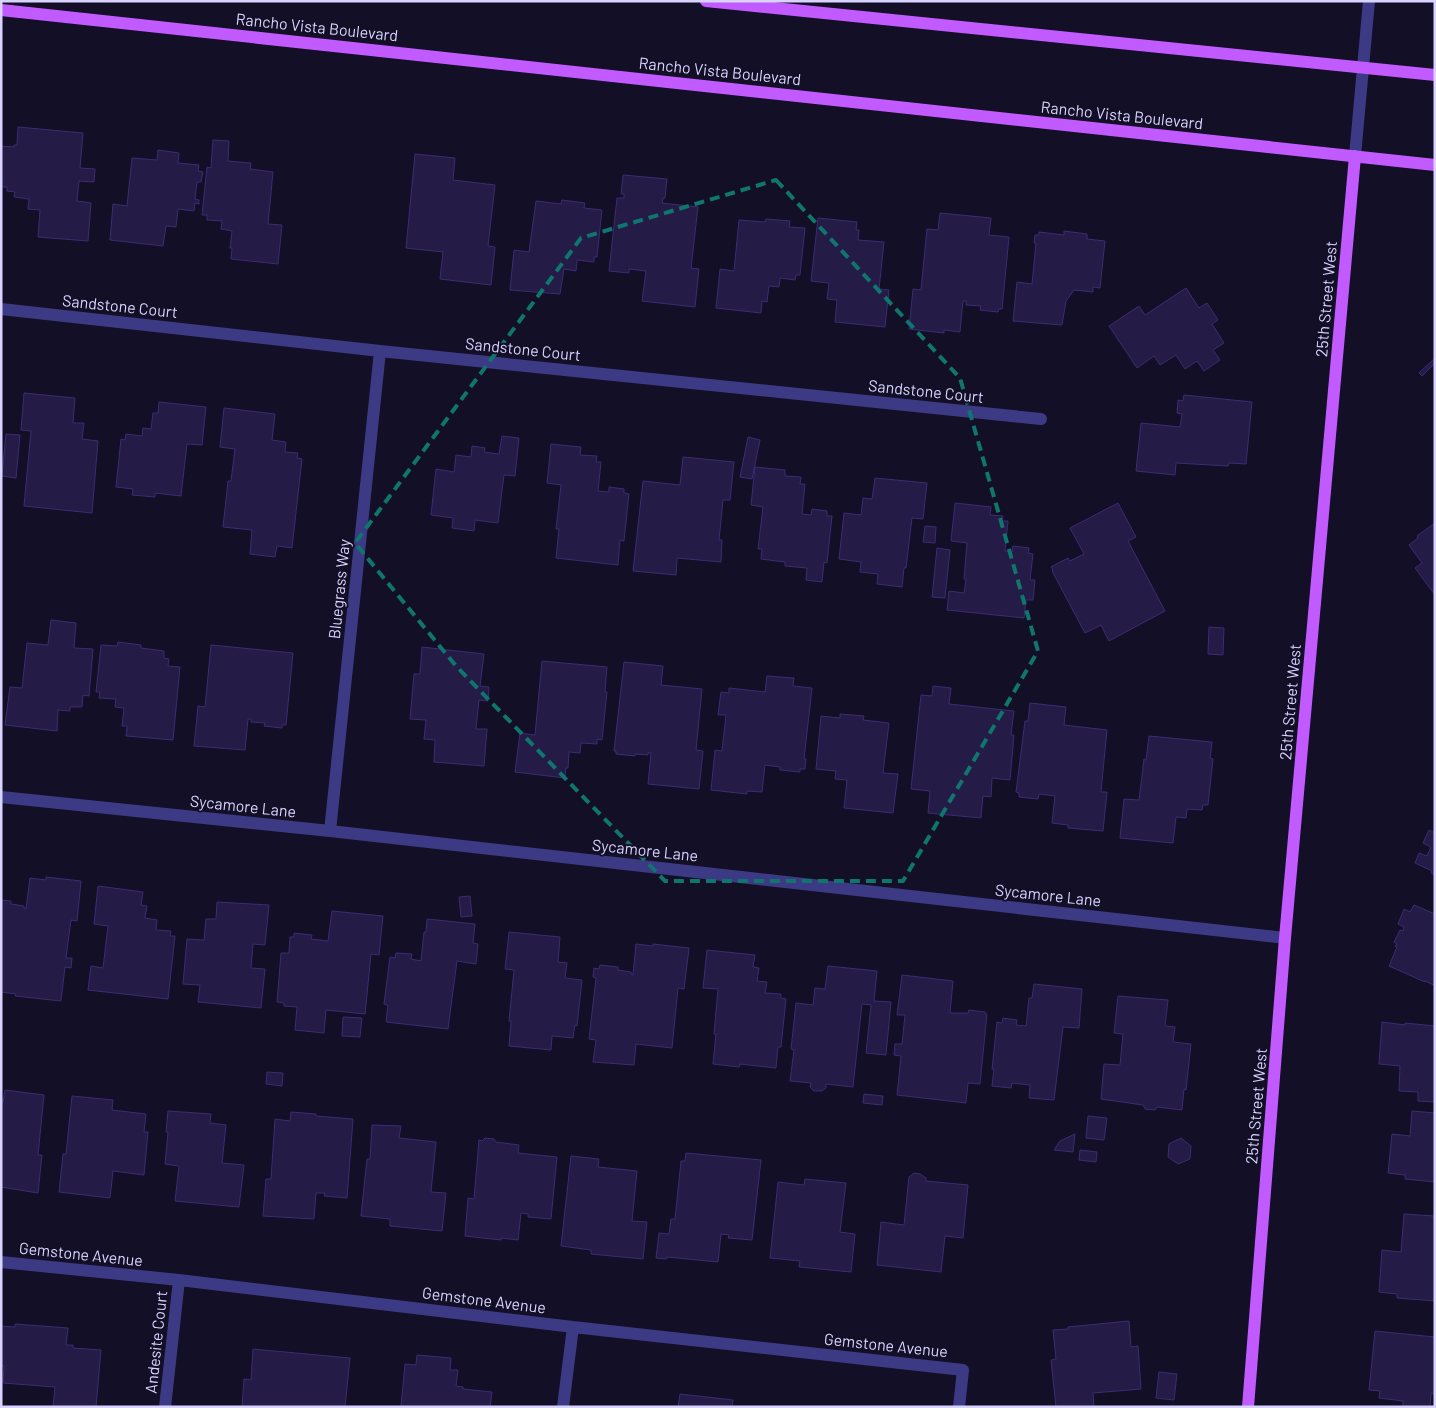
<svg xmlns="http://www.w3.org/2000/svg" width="1436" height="1408" viewBox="0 0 1436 1408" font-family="Barlow,sans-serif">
<rect width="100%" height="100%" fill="#130f26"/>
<!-- building -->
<path fill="#241b47" stroke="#3b2d73" d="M18 127 83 133 80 168 95 169 94 182 79 181 77 201 91 203 88 241 38 237 40 210 28 209 29 199 14 197 15 192 7 191V187H1V146L14 147V145H17Z
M213 140 229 141 228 161 251 163 250 169 273 172 268 224 282 225 278 264 231 259 232 248H230L232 231 221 229 222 221 207 220V215H202L207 167 211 168Z
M158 150 179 153 178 163 199 165 198 171 203 172 201 182H197L195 199 199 200V204L195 203 194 211 178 209 176 227 166 226 163 246 110 240 113 204 127 206 132 158 157 160Z
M415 154 455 158 453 180 495 185 488 246 495 247 491 285 440 279 443 252 406 248Z
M623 175 667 179 665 198H663L662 203 698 207 691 268 699 269 695 307 642 301 646 271 629 269V273L609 271 617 198H624V194H621Z
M562 200 585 203 584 208 602 210 597 257H594V262L577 260 576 271 564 269 560 294 510 290 514 250 529 252 536 201 561 204Z
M940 213 991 218 989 235 1009 237 1002 309H999L998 312 980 310 981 306 966 305V301H963L960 332 944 330V333L909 329 913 289 921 290 927 229 938 230Z
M818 218 857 222 856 230H859L858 240 884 242 879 289 889 290 885 327 835 322 837 300 827 299 829 283 811 281Z
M766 219 790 221 789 227 805 228 800 275H796L795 280 780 278 779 287 769 286 767 302 762 301 761 313 716 308 720 269 734 271 739 220 765 222Z
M1064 231 1087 234V239L1105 241 1100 288 1093 287V292L1074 290 1066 301 1062 325 1013 321 1017 282 1032 284 1036 243H1034L1035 235H1039V232L1064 235Z
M1186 288 1199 308 1207 303 1218 320 1212 324 1224 343 1213 350 1220 360 1204 371 1197 361 1185 369 1176 355 1160 365 1154 356 1137 368 1109 326 1139 306 1145 315Z
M1435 358V363L1422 376 1419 373Z
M24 393 75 398 73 423H84L82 439 98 441 92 513 24 506 31 431 21 430Z
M1184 395 1252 402 1246 464 1229 463 1228 466 1176 463 1175 475 1136 471 1141 423 1180 427 1182 414 1177 413 1178 400 1183 401Z
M159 402 206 407 202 445 187 444 181 496 155 493V497L132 495 133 489 116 487 121 439 125 440 126 434 142 436 143 428 151 429 153 413H158Z
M224 408 275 414 272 440 286 442 285 452 298 453 297 458 302 459 292 548 277 546 275 557 250 554 252 530 223 527 228 481H231L235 449 220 447Z
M6 434 20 435 16 478 2 476Z
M502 436 519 438 515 476 504 475 498 523 475 520 474 531 452 528 453 518 431 515 436 469 454 472 456 455 471 457 472 446 485 448 484 452 499 454Z
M748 437 760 440 752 479 740 477Z
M551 444 581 447 580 455 597 456 596 462H601L598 491 609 492V487L624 489V493L629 494 624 541 620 540 618 565 556 558 559 529H556L561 485 547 483Z
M683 457 734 462 730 500H723L719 540H722L721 562 677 558 676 575 633 571 643 481 680 485Z
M755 467 785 470V476L801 477 800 484H805L802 514 811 515 812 509 827 511V516H832L827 563 824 562 822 582 806 580 807 568 785 566V562L761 559 762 549H758L763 507 751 505Z
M875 478 927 483 923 519 912 518 906 568H904L902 587 877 584 878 574 860 572 861 562 839 559 844 513 861 515 863 498 872 499Z
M955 503 991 507 990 515 1003 516 1002 521H1008L1005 551 1012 552 1013 546 1029 548 1028 553 1033 554 1030 580H1035L1033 600H1026L1024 618 947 610 949 591 964 593 966 580 964 579 967 543 951 541Z
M1118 503 1136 537 1128 541 1165 611 1109 641 1101 625 1085 633 1052 571 1053 570 1051 567 1068 558 1070 561 1084 554 1070 528Z
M1435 523V595L1415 568 1422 563 1409 545 1418 538 1417 536Z
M925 526 936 527 935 543 923 542Z
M937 548 950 550 945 598 932 597Z
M51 620 76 623 74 648 93 649 89 696 83 695 82 707H70V711L58 710 57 731 5 725 10 687 22 688 27 643 48 645Z
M1209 627 1224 628 1223 655 1208 654Z
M118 642 141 645V648L164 651V658L169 659 168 666 180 667 173 740 126 736 127 726H122L124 708 115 707 116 699 99 698 100 692H96L101 645 117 646Z
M211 645 293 653 286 725H282V728L264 726 265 723 251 722V719H248L245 750 194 746 198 706 205 707Z
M422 647 484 654 480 686 489 687 488 701 479 700 476 729H487L484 766 434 762 435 740 424 739 426 720 410 719 414 674H420Z
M542 661 607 667 605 692H607L602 740 597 739V744L581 743 580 753 569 752 568 768H566L565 778 515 772 520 733 535 735Z
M624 662 663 666 661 685 702 689 696 750 703 751 699 789 648 784 651 753H648V755L635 754V756L616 754V751H614Z
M767 676 794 678 793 686 812 688 804 759H806L805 769H800V772L780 770V767L765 765 762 792 747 791V794L711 790 715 750 722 751 726 715H718L721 692 729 693V688L765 692Z
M933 686 951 688 949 704 1014 711 1011 735H1014L1010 780 992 778 991 797 983 796 981 818 928 813 930 791 911 789 921 695 932 696Z
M1030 703 1066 707 1064 725 1107 730 1101 792H1107L1103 831 1068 828V825L1052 823 1055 796 1039 794 1038 799 1019 797V793L1016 792 1025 721H1028Z
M840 714 864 716 863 720 889 723 883 773 898 774 893 813 844 808 847 780 835 779 836 771 816 769 821 716 840 718Z
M1149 736 1212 742 1210 758 1213 759 1208 805H1203L1202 810 1187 809 1186 818 1176 817 1173 843 1120 838 1124 799 1139 800 1144 759 1146 760Z
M1429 830 1435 833V875L1431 873 1432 871 1415 863 1419 853 1427 856 1431 847 1423 843Z
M46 877 81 881 77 921 71 920 66 958H72L71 968 65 967 61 1001 15 996 16 994 1 992V900L11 901V904L24 906V908L26 909 30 878 46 880Z
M98 886 143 892 141 905 147 906 145 918 157 920 156 930 171 931 170 936H175L168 999 88 990 91 966 103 968 108 926 94 924Z
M470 896 472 916 461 917 459 897Z
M217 902 269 905 265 945 253 944 251 968 265 969 261 1008 198 1002 200 985 183 984 187 939 204 940 206 919H216Z
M1414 905 1435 914V982L1434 985 1425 981V982L1389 966 1397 947 1395 946 1397 944 1394 942 1400 930 1403 931 1404 927 1398 924 1404 909 1410 912Z
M332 911 383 916 379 955 371 954 365 1014 326 1010 324 1033 295 1030 297 1007 284 1006V1003L277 1002 281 953H289L290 937H294V933L312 935 311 939 328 941Z
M427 919 475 924 473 943 478 944 476 964 457 961 448 1029 386 1022 388 1005 384 1004 390 957 395 958 396 953 412 954 411 959 421 961 424 932H426Z
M509 932 560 937 558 962 567 963 565 978 582 980 577 1026 575 1025 573 1038 552 1036 551 1050 509 1046 511 1021H509L514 970 505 969Z
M636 944 653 946V944L689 948 684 989 678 988 672 1048 636 1044 634 1065 593 1062 596 1040 589 1039 596 978 593 977 594 968 599 969 600 965 618 967V970L631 972V974L633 975Z
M707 950 755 955 753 967 759 968 757 981 767 982 765 993 781 994V998L786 999 781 1047H778L776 1068 740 1064 739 1067 713 1064 716 1034H714L718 989 703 988Z
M828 966 877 971 874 1001 891 1002 886 1055 866 1053 871 1005 862 1004 853 1087 826 1084V1088L822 1091H814L810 1087 811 1083 790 1081 794 1050 791 1049 796 1003 813 1005 815 988 825 989Z
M902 975 953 981 950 1013H968L969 1010 985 1012V1014H987L980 1084 968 1083 966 1103 897 1095 901 1056 894 1055 895 1044H902L905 1015H897Z
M1034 984 1082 989 1079 1028 1063 1027 1054 1100 1029 1098 1030 1085 1012 1083 1011 1088 992 1086 994 1069H992L997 1022 1002 1023 1003 1018 1017 1020 1016 1025 1026 1026 1029 998H1032Z
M1118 996 1168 1000 1165 1026 1175 1027 1173 1042 1191 1044 1186 1090 1184 1089 1182 1110 1157 1107 1155 1110 1145 1109 1143 1105 1101 1099 1104 1064 1120 1065 1123 1034 1114 1033Z
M343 1017 362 1018 360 1037 342 1036Z
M1382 1022 1405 1025V1023L1435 1026V1102L1418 1101V1092L1399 1091 1400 1066 1379 1064Z
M267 1072 283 1073 282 1086 266 1084Z
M5 1090 44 1095 38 1155H42L38 1193 1 1187V1102H3Z
M864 1094 883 1096 882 1105 863 1103Z
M72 1096 113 1100 112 1110 146 1114 144 1132H148L144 1175 113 1171 110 1198 59 1192 63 1154H66Z
M168 1111 211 1114 210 1123 226 1125 222 1163 244 1165 239 1207 175 1201 179 1166 165 1164 168 1132H166Z
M1412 1111 1435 1113V1182L1405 1179V1175L1388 1173 1392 1134 1410 1136Z
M291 1112 316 1114V1116L353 1119 347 1198 324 1196 325 1193H316L314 1219 263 1216 266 1179H271L275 1119 290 1121Z
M1088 1116 1107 1118 1104 1140 1086 1138Z
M372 1125 401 1126 399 1138 436 1142 431 1192 446 1193 442 1231 390 1226V1219L361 1216 367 1159H370Z
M1075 1134 1073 1152 1054 1150 1060 1141Z
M485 1138 494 1139 496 1142 519 1145 518 1153 557 1157 551 1219 528 1217V1214L521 1213 518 1240 501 1238V1240L465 1236 468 1198 474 1199 479 1140 482 1141Z
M1181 1138 1191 1146 1190 1159 1178 1164 1168 1157 1169 1144Z
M1080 1150 1097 1152 1096 1162 1079 1160Z
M686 1153 761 1160 752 1240 728 1238 729 1235 721 1234 718 1262 667 1257 666 1259 656 1258 659 1233 669 1234 671 1219H675L681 1161H685Z
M571 1156 599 1159 598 1167 637 1171 632 1221 647 1222 643 1259 591 1254V1250L561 1246Z
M914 1173 920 1174 926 1178V1181L968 1185 963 1238 945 1236 941 1272 877 1265 881 1222 904 1225 909 1177Z
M805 1179 846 1183 840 1232 855 1234 851 1272 799 1267 800 1261 770 1258 778 1182 804 1185Z
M1404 1214 1435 1216V1301L1397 1298V1294L1379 1292 1382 1250 1401 1252Z
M1129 1321 1131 1347 1138 1346 1141 1389 1093 1393 1094 1407H1056L1051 1360 1056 1359 1053 1330 1068 1329V1327Z
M15 1324 68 1328 66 1345H73V1348L101 1350 96 1407H53L55 1387 3 1383 4 1366H1V1326L15 1327Z
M1375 1331 1435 1337V1394L1431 1393 1430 1407H1403V1401L1379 1398 1380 1391 1369 1390Z
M253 1349 350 1358 345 1407H242L244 1379 251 1380Z
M417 1355 451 1358 450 1370H458L456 1386 463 1387V1389L492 1392 490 1407H399L401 1406 405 1364 416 1365Z
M1159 1372 1177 1374 1174 1400 1156 1398Z
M680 1394 733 1400 732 1407H678Z"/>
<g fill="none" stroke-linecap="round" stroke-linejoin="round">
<!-- minor -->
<path stroke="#3d3a85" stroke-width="12" d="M1355 156 1369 1
M1 309 380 351 1041 419
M1 797 330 831 1285 938
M330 831 380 351
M1 1262 179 1280 573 1327 963 1370 959 1407
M165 1407 179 1280
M563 1407 573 1327"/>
<!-- major -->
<path stroke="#c25bff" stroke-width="12" d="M706 1 1435 75
M1 10 1435 165
M1248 1407 1285 938 1355 156"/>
</g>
<!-- marked area -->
<path fill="none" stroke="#0f766e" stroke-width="4" stroke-dasharray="10 6" stroke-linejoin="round" d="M776 180 960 378 1038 651 903 881H665L456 666 355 543 581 238Z"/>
<g text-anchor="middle" stroke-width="4" stroke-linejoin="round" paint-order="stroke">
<!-- street labels -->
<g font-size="16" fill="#d9d4ff" stroke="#130f26">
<text transform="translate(317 27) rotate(6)" y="6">Rancho Vista Boulevard</text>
<text transform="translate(720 71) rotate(6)" y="6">Rancho Vista Boulevard</text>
<text transform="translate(1122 115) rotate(6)" y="6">Rancho Vista Boulevard</text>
<text transform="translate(1326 299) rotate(-85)" y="6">25th Street West</text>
<text transform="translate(120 306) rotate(6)" y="6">Sandstone Court</text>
<text transform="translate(523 349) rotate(6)" y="6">Sandstone Court</text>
<text transform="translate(926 391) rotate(6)" y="6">Sandstone Court</text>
<text transform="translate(339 589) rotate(-84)" y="6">Bluegrass Way</text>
<text transform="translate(1290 702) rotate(-85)" y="6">25th Street West</text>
<text transform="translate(243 806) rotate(6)" y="6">Sycamore Lane</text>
<text transform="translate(645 850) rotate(6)" y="6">Sycamore Lane</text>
<text transform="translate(1048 895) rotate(6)" y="6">Sycamore Lane</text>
<text transform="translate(1256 1106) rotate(-85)" y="6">25th Street West</text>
<text transform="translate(81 1254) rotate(6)" y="6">Gemstone Avenue</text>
<text transform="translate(484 1300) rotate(7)" y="6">Gemstone Avenue</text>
<text transform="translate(156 1342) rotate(-84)" y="6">Andesite Court</text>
<text transform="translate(886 1345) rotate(6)" y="6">Gemstone Avenue</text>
</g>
</g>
<!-- border -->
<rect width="1436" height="1408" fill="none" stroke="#d9d4ff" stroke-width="5"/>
</svg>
